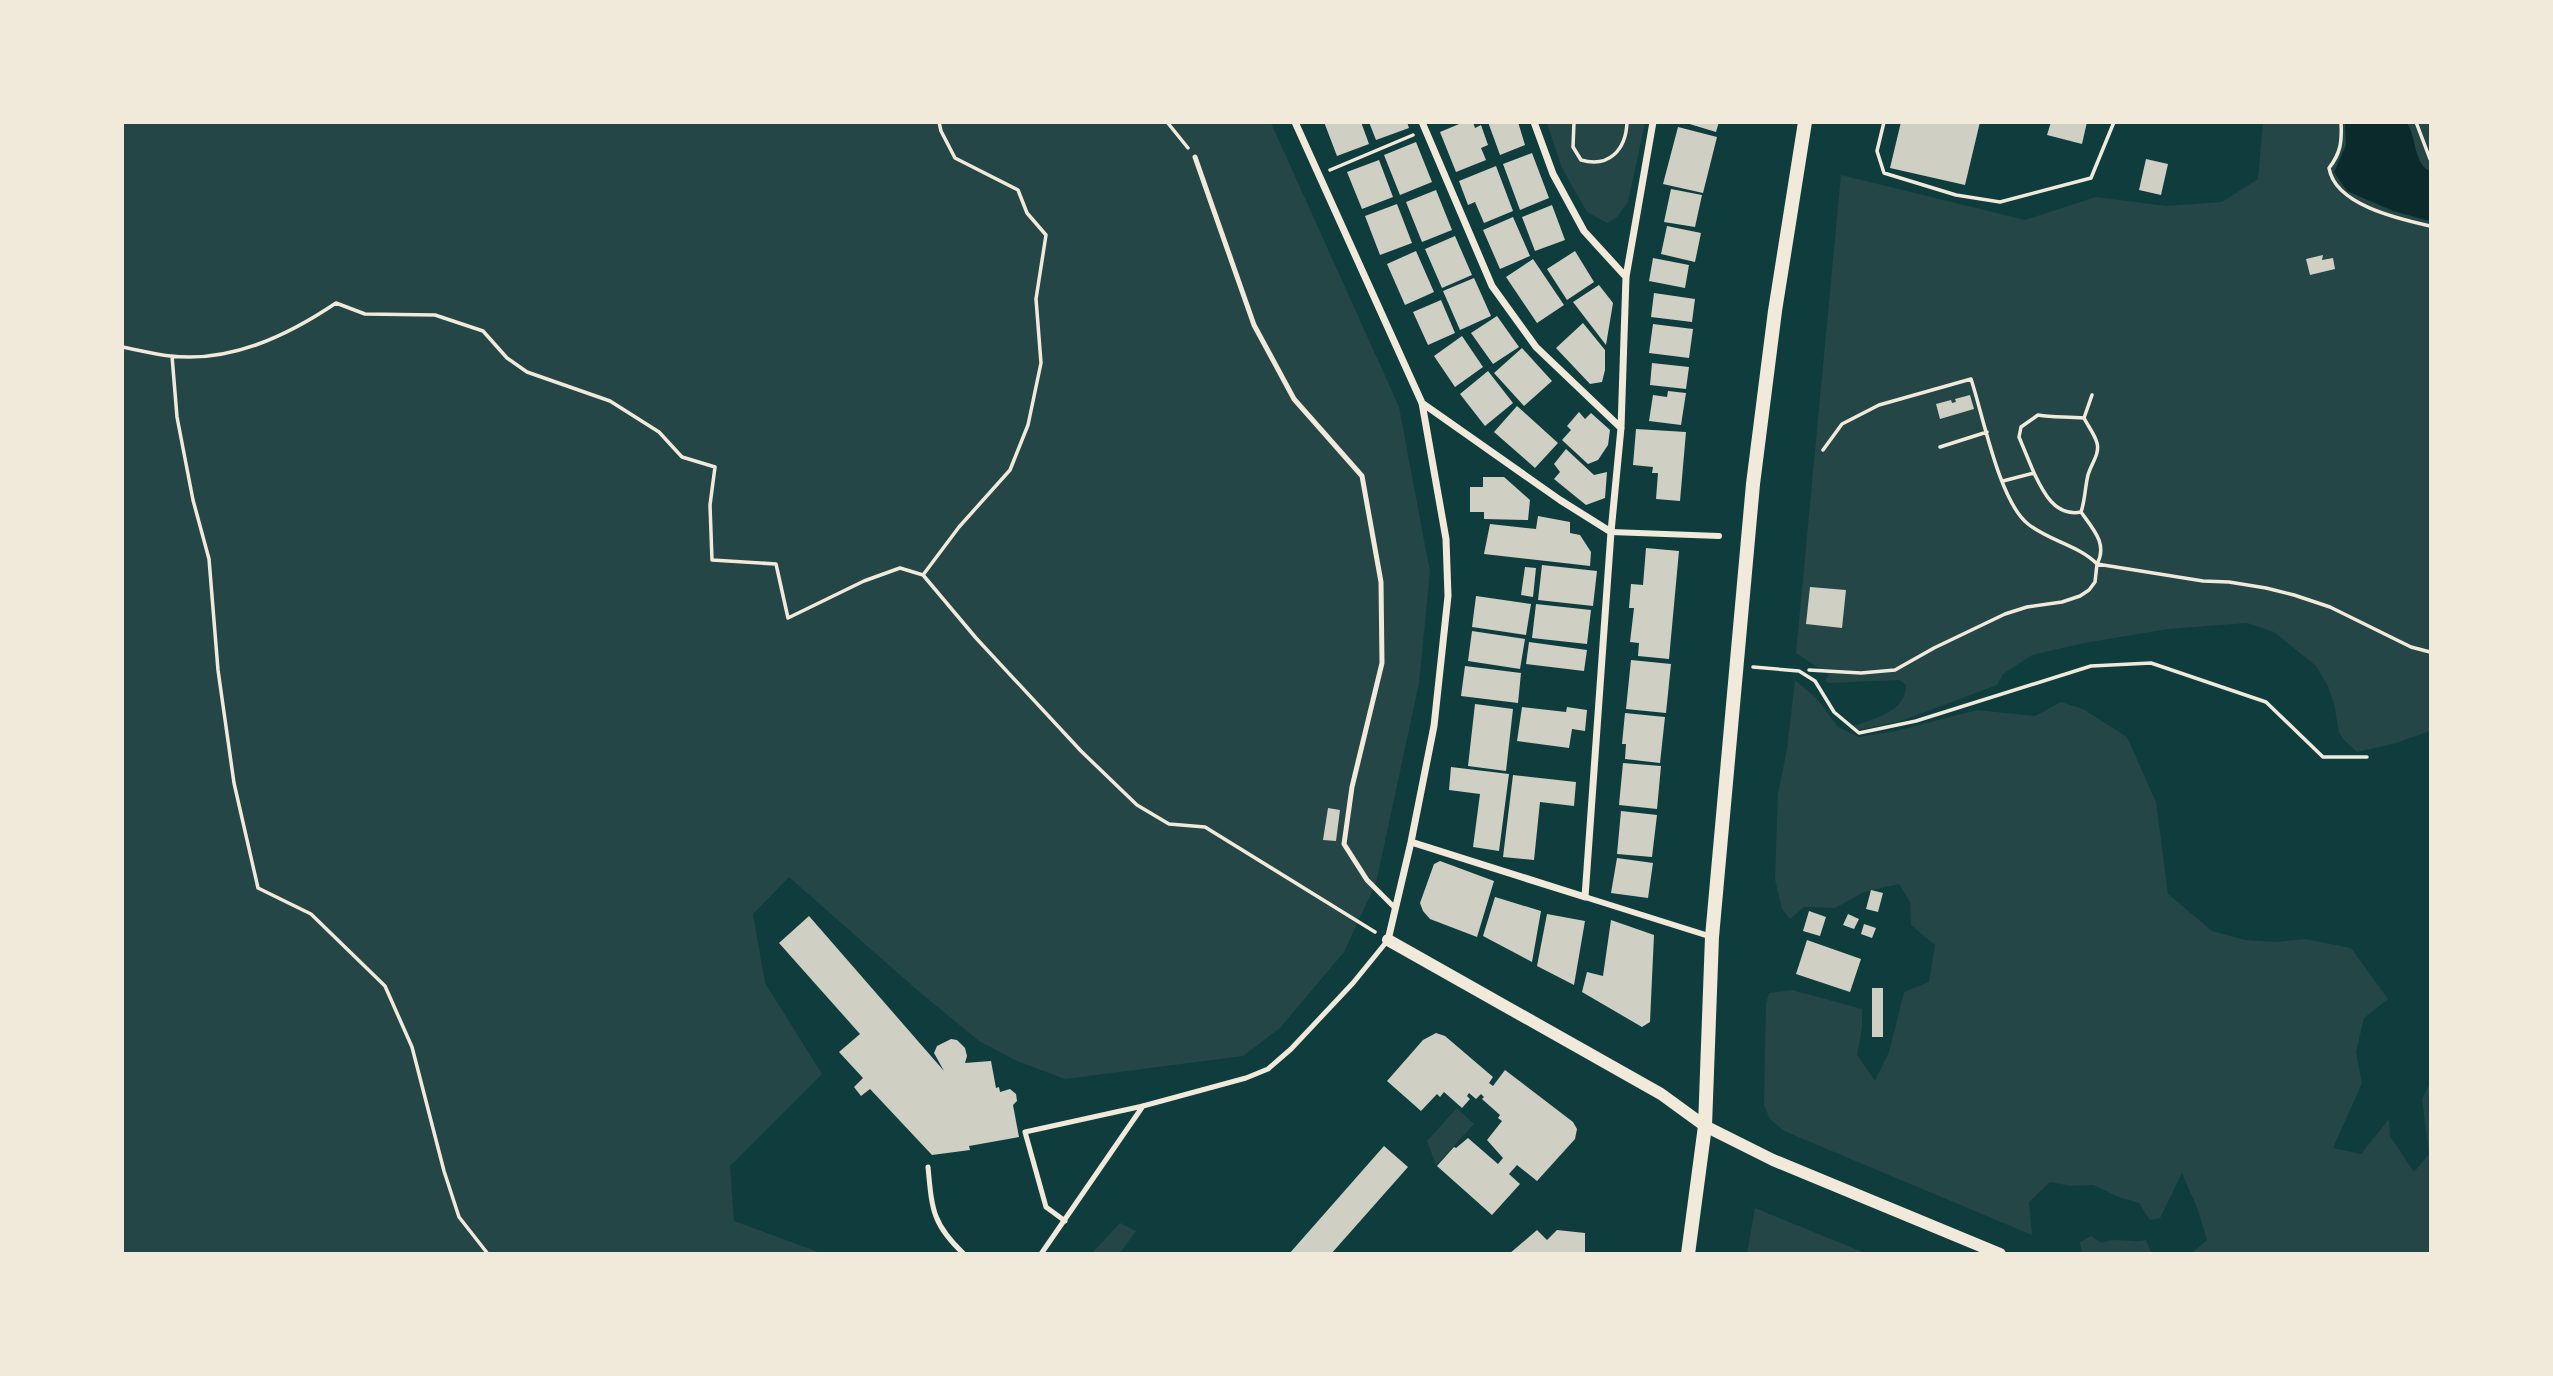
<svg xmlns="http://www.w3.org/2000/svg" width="2553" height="1376" viewBox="0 0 2553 1376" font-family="Figtree,sans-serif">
<rect width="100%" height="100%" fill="#0f3d3e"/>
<!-- green -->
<path fill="#244646" d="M123 123H1271L1399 407 1430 572 1419 683 1376 883 1344 952 1280 1028 1243 1056 1065 1079 1017 1061 979 1041 916 989 789 877 753 914 765 983 822 1074 730 1166 734 1221 821 1253 123 1254Z
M1547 123H1645L1628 202 1617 217 1607 223 1587 212 1562 168Z
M2263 123H2430V731L2396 743 2357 752 2345 741 2339 732 2334 704 2328 686 2316 666 2274 632 2247 623 2168 629 2084 643 2032 655 2003 674 1997 685 1901 721 1858 730 1852 725H1857C1878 717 1906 711 1906 685L1899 680 1829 683 1825 681 1829 675 1796 653 1841 175 2025 220 2096 197 2166 206 2222 202 2258 179Z
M1795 680 1816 698 1838 727 1859 737 1896 731 1977 710 2035 716 2061 702 2083 709 2127 737 2156 802 2168 894 2212 931 2245 940 2276 942 2305 939 2351 948 2388 999 2364 1018 2356 1052 2362 1083 2333 1148 2361 1154 2389 1119 2390 1136 2414 1172 2429 1154 2422 1099 2430 1083V1253H2192L2207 1240 2198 1210 2182 1173 2160 1218 2150 1220 2139 1203 2119 1197 2093 1185 2071 1186 2050 1182 2029 1202 2032 1235 1784 1131 1770 1119 1764 1105 1766 1004 1769 993 1792 990 1862 1009V1028L1857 1055 1875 1081 1889 1052 1904 992 1929 982 1935 945 1911 925 1910 902 1899 884 1864 892 1835 908 1804 907 1790 919 1782 909 1775 879 1778 794 1787 749Z
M1457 1108 1474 1124 1436 1165 1427 1141Z
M1755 1208 1865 1253H1747Z
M1120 1223 1136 1231 1120 1253H1092Z
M2091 1236 2102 1243C2117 1236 2130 1244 2146 1240L2151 1253H2082L2080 1242Z"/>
<!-- water -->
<path fill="#0a2a2b" d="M2345 123H2407C2416 136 2414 165 2430 171V221L2393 211 2347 191 2334 172 2346 145Z"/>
<!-- building -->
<path fill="#cfcfc3" d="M1324 122H1361L1369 144 1337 156Z
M1369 122H1407L1409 128 1376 140Z
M1464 122H1473L1475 128 1481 125 1488 145 1481 148 1486 160 1456 172 1440 132Z
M1488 122H1518L1525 145 1500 155Z
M1683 122H1719L1716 132Z
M1901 122H1980L1965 185 1890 168Z
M2051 122H2087L2082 144 2047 135Z
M1678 127 1717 137 1703 193 1663 184Z
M1416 142 1432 182 1400 195 1384 155Z
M1532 153 1549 198 1520 210 1503 164Z
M2146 159 2168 164 2161 195 2139 190Z
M1379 160 1393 197 1362 209 1347 172Z
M1496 166 1513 211 1484 223 1475 202 1468 205 1459 181Z
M1671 189 1702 195 1695 227 1664 222Z
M1436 190 1452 230 1422 242 1406 202Z
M1397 204 1412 243 1380 255 1365 216Z
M1552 205 1565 240 1535 251 1522 217Z
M1513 217 1530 256 1500 269 1483 230Z
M1667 226 1701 233 1695 262 1661 254Z
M1455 236 1472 275 1442 288 1425 249Z
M1416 251 1434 292 1405 305 1387 264Z
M1575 251 1594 282 1567 300 1547 269Z
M2323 255 2322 260 2333 258 2335 269 2310 275 2306 259Z
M1653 258 1689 265 1685 288 1649 281Z
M1533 259 1564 305 1537 323 1506 277Z
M1474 278 1491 316 1460 330 1443 291Z
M1599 285 1613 303 1606 345 1573 302Z
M1654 293 1695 299 1692 322 1651 317Z
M1441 300 1455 333 1428 345 1413 312Z
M1497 316 1519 347 1493 364 1471 333Z
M1583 323 1605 350V370L1602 382 1590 384 1556 348Z
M1653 324 1693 329 1689 358 1649 353Z
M1462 336 1483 367 1455 387 1434 356Z
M1522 348 1552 381 1524 406 1494 373Z
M1652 363 1689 367 1686 389 1650 385Z
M1488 371 1513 403 1485 426 1460 394Z
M1668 391 1686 393 1681 425 1649 421 1653 395 1667 397Z
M1970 395 1974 409 1940 419 1936 404 1951 400 1952 403 1956 402 1955 399Z
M1517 406 1558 443 1535 468 1494 432Z
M1579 412 1585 419 1591 413 1610 430 1608 445 1598 460 1588 464 1562 440 1571 430 1567 426Z
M1636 429 1686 432 1680 501 1656 499 1658 473H1652L1653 467 1633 465Z
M1566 449 1594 475 1607 472 1605 498 1586 505 1554 479 1560 472 1554 464Z
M1483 477H1504L1530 500 1528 520 1484 519V512H1470V487H1483Z
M1538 516 1570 522V533L1580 535 1591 552 1590 566 1484 554 1490 524 1536 529Z
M1646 548 1679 551 1669 659 1638 656 1639 643 1630 642 1634 608H1629L1631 584 1643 585Z
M1542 565 1597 571 1593 606 1538 600Z
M1525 567 1536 568 1533 597 1521 595Z
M1810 587 1846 590 1842 628 1806 624Z
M1476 596 1531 604 1526 635 1472 627Z
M1536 604 1591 610 1587 644 1532 638Z
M1472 631 1525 639 1520 669 1468 661Z
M1529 642 1587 650 1584 671 1526 664Z
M1631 660 1671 664 1666 713 1626 709Z
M1465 666 1521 673 1518 703 1461 696Z
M1475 704 1513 709 1506 771 1468 766Z
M1522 707 1566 712 1567 707 1587 710 1585 731 1572 729 1569 748 1517 741Z
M1625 713 1665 717 1660 763 1625 759 1626 744H1622Z
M1623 763 1661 766 1657 809 1619 805Z
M1451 767 1509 774 1499 851 1473 847 1480 794 1449 790Z
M1513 775 1576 782 1574 806 1540 802 1534 860 1503 857Z
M1328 808 1340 810 1336 841 1323 840Z
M1621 811 1657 815 1652 857 1617 854Z
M1617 858 1653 863 1648 898 1611 893Z
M1440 861 1494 881 1477 937 1430 919 1423 911 1420 903 1434 864Z
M1871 890 1883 893 1878 912 1866 909Z
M1495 897 1541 911 1532 962 1483 936Z
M1809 911 1826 917 1820 936 1803 931Z
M1547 914 1585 921 1574 985 1537 966Z
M1848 914 1859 919 1854 929 1843 925Z
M809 916 944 1071 934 1053 937 1046 951 1039 957 1040 965 1048 967 1056 965 1063 991 1061 996 1088 999 1087 1000 1092 1010 1089 1016 1094 1017 1101 1013 1105 1019 1137 969 1146 970 1150 932 1155 870 1089 861 1096 854 1087 863 1078 839 1052 860 1034 779 943Z
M1611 920 1654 935 1650 1022 1642 1027 1582 992 1587 972 1603 976Z
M1864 924 1876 928 1872 938 1861 934Z
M1807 940 1861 959 1850 992 1796 974Z
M1872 988H1883V1037H1872Z
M1436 1033 1445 1036 1493 1077 1489 1083 1493 1086 1505 1070 1573 1122 1577 1129 1575 1139 1537 1181 1517 1165 1509 1174 1520 1184 1492 1215 1437 1166 1454 1147 1456 1148 1468 1138 1498 1164 1503 1158 1487 1140 1502 1121 1498 1118 1500 1115 1482 1099 1484 1097 1481 1094 1476 1099 1469 1093 1467 1096 1470 1099 1462 1108 1444 1092 1440 1097 1437 1094 1421 1111 1387 1081 1423 1040Z
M1384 1146 1408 1167 1331 1254H1289Z
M1537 1230 1547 1240 1557 1230 1585 1233V1254H1509Z"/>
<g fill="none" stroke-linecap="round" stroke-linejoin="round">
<!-- path -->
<path stroke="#f1e9da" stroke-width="3.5" d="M1167 122 1188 148
M1574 122 1573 147 1581 160C1609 168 1626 150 1627 122
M1884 122 1877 151 1884 173 1956 195 2000 202 2091 178 2114 122
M2341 122C2342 141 2341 153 2329 168 2335 205 2399 219 2430 226
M2416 122 2430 159
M1330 170 1413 135
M122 347C138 350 154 354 170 356 230 363 287 336 336 303L365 314 435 315 483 331 507 358 527 372 610 401 659 432 682 457 715 467 710 505 712 560 776 564 788 618 864 581 900 568 923 575 976 638 1081 751 1137 805 1169 824 1205 827 1375 932
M172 356 177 417 193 500 209 559 218 670 234 783 258 888 311 914 385 986 412 1047 444 1171 459 1217 488 1254
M1940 447 1987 432
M2034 473 2019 437 2021 427 2038 415C2054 418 2067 416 2084 418
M2003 481 2034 473C2043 492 2055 517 2081 512 2085 501 2085 487 2088 475 2091 464 2100 454 2097 443 2095 435 2088 426 2084 418L2092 395
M2081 512C2093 529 2108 544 2097 564L2203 581 2229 582 2266 588 2294 595 2330 607 2411 647 2430 652
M923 575 959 527 1010 470 1028 425 1041 363 1036 299 1046 235 1027 213 1018 190 955 158 941 131 939 122
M1753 667 1799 671 1815 681 1834 712 1859 733 1916 721 2091 666 2151 663 2266 702 2323 757H2367
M1809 670 1861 673 1895 670 1934 648 2005 614 2027 607 2062 602 2080 596 2089 590 2095 582 2097 564C2078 545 2049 541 2028 524 1999 501 1983 415 1971 379L1879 405 1842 424 1823 450"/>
<!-- service -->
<path stroke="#f1e9da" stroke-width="5" d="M1195 157 1254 325 1294 399 1362 476 1381 582 1382 663 1352 787 1344 844 1367 880 1394 907
M928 1167C932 1209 932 1224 964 1254
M1065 1221 1046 1207 1025 1132 1143 1106 1246 1078 1268 1069 1291 1049 1353 983 1388 940
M1041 1254 1143 1106"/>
<!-- pedestrian -->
<path stroke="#f1e9da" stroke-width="6" d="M1611 532 1719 536
M1585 897 1712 937"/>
<!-- minor -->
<path stroke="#f1e9da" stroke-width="7" d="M1295 122 1422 403 1446 539 1448 596 1434 726 1411 842 1388 940
M1422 122 1492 286 1536 347 1621 428
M1534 122 1553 174 1584 231 1626 277
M1422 403 1560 500 1611 532
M1411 842 1585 897 1611 532 1621 428 1626 277 1653 122"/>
<!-- tertiary -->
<path stroke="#f1e9da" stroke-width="12" d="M1388 940 1661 1094 1705 1126 1773 1160 2000 1254"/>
<!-- secondary -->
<path stroke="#f1e9da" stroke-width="14" d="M1688 1254 1705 1126 1712 937 1753 484 1775 311 1805 122"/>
</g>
<!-- border -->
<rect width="2553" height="1376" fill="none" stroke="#f1e9da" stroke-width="248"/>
</svg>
